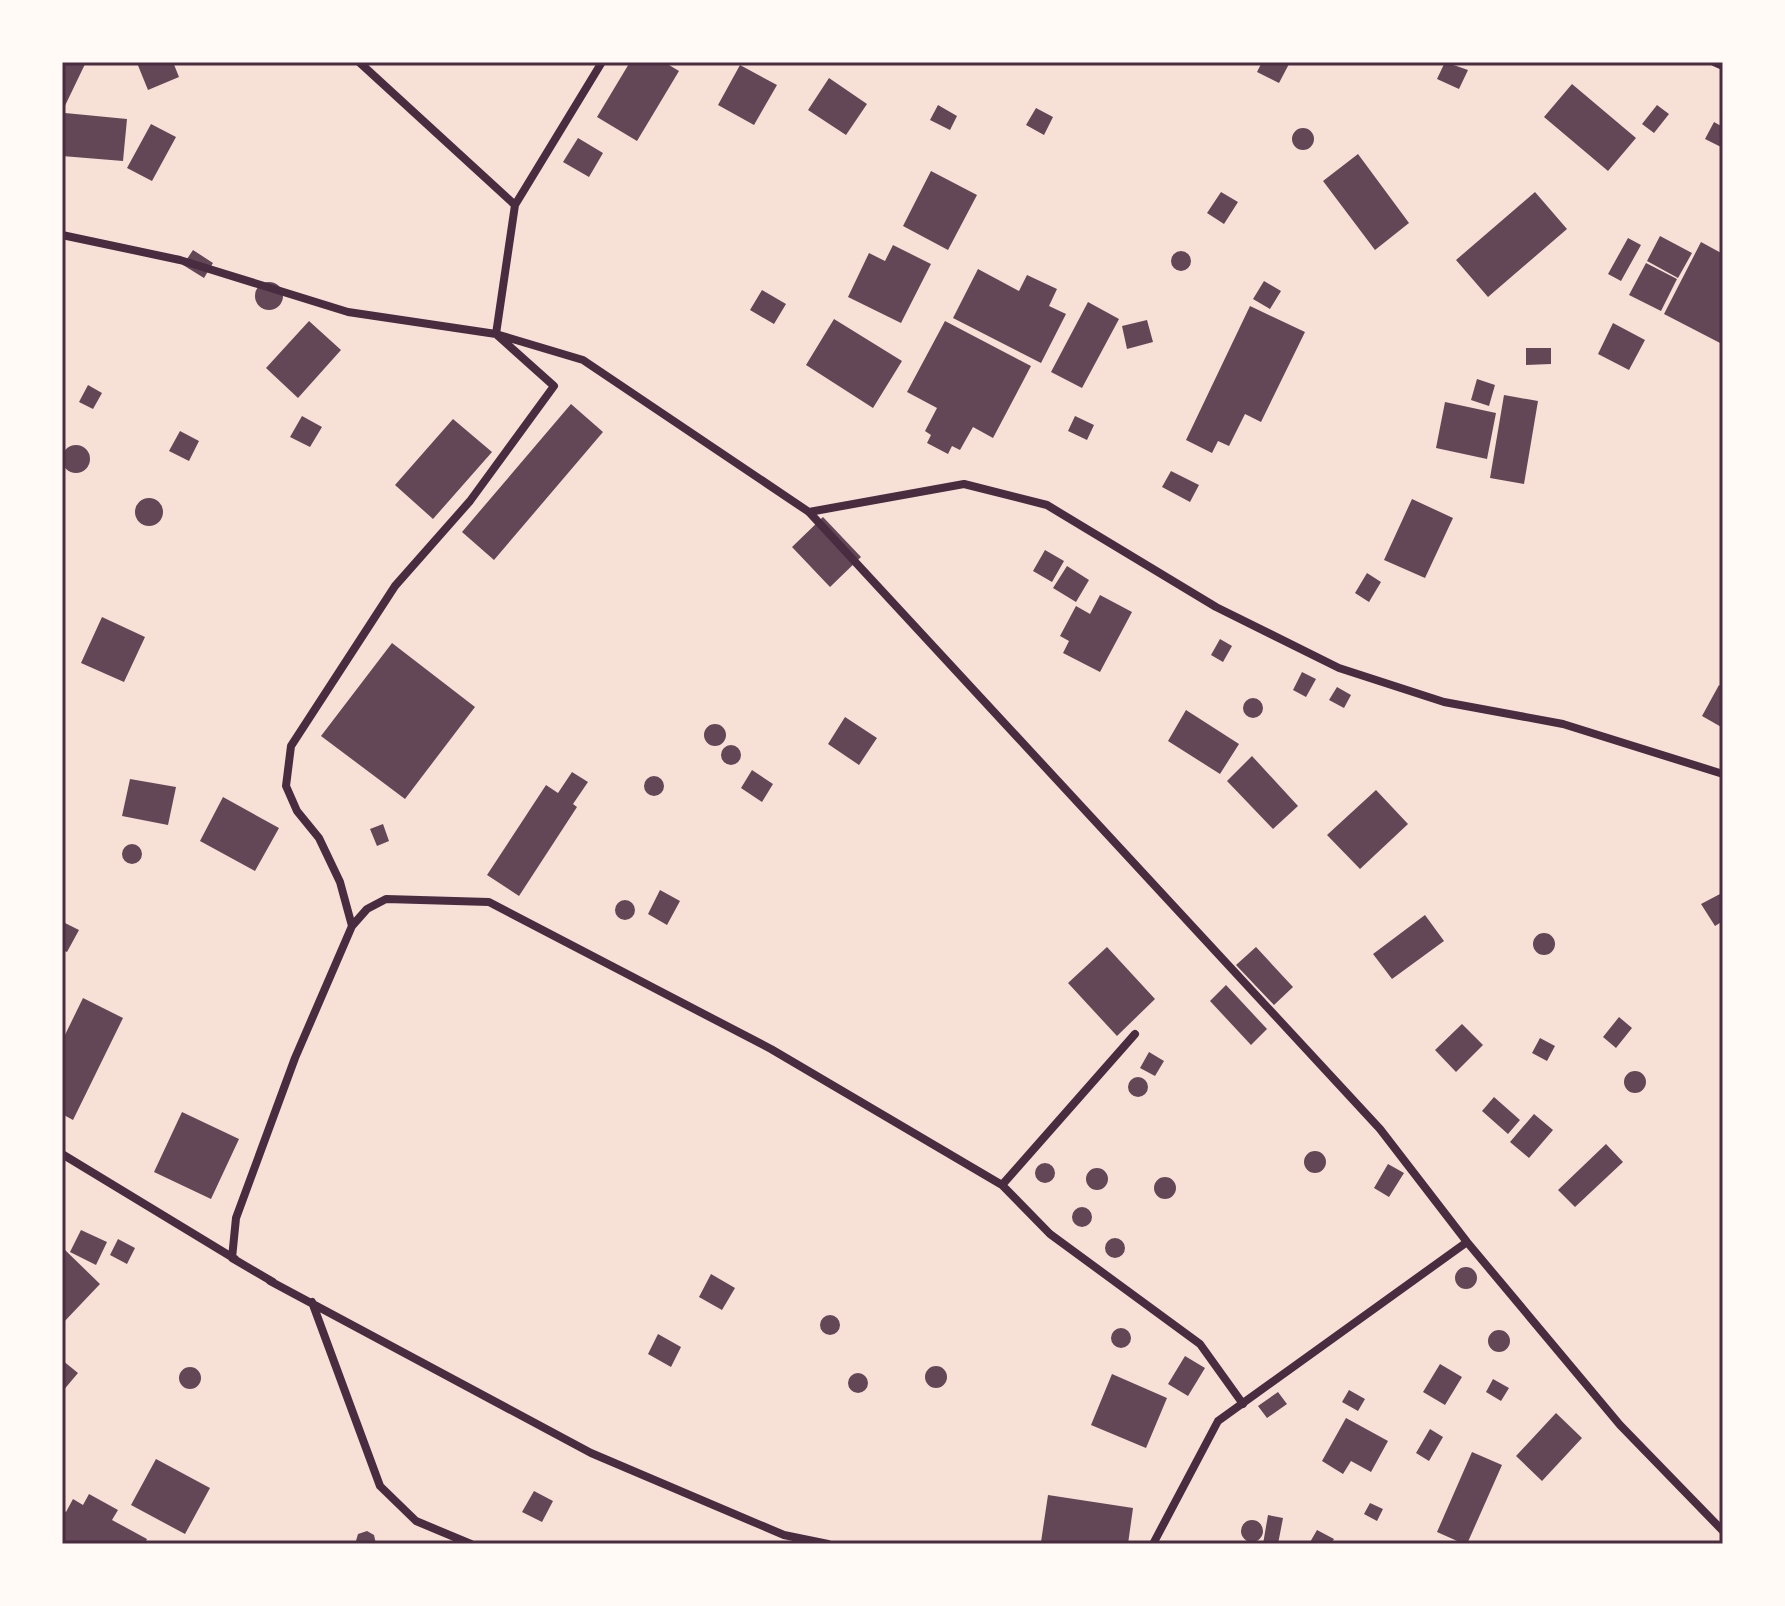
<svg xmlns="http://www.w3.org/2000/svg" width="1785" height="1606" viewBox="0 0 1785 1606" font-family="'PT Sans',sans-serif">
<rect width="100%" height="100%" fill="#f7e1d7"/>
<!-- building -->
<path fill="#644757" d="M62 62H86L62 112Z
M173 62 179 77 148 90 137 63Z
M630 62H664L679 71 637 141 597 117Z
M1262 62 1289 64 1279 83 1257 72Z
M1445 62 1468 70 1459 89 1437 79Z
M740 65 777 85 754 125 718 105Z
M829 78 867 104 846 135 808 110Z
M1572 84 1636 138 1608 171 1544 117Z
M938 105 957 116 950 130 930 120Z
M1657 105 1669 114 1654 133 1642 124Z
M1036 108 1053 117 1044 135 1026 125Z
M65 113 127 119 123 161 62 156Z
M1714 122 1723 127V148L1705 139Z
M151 124 176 137 152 181 127 168Z
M1292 139a11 11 0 1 1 22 0a11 11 0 1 1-22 0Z
M578 138 603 153 589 177 563 162Z
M1358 154 1409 223 1375 250 1323 181Z
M931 171 977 195 948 250 903 226Z
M1221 192 1238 202 1224 224 1207 213Z
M1535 192 1567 229 1488 297 1456 260Z
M1660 236 1692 253 1678 278 1647 261Z
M1628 238 1641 245 1621 281 1608 274Z
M1701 242 1723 254 1722 344 1664 314Z
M893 245 931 264 901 323 848 297 869 253 885 261Z
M193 250 213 263 204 278 183 265Z
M1171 261a10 10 0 1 1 20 0a10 10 0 1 1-20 0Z
M1646 263 1677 279 1661 311 1629 295Z
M978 269 1019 291 1027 275 1057 289 1049 306 1066 314 1041 363 953 318Z
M1264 281 1281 291 1270 309 1253 299Z
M255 296a14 14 0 1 1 28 0a14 14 0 1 1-28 0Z
M762 290 786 304 774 324 750 310Z
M1088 302 1119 319 1082 388 1051 372Z
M1250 306 1305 332 1261 422 1245 414 1229 446 1218 441 1212 453 1186 440Z
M834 319 902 361 873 408 806 365Z
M1147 320 1153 342 1127 349 1122 326Z
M309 321 341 350 298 398 266 368Z
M945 321 1031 366 993 438 973 427 960 450 952 446 948 454 927 443 931 435 925 431 937 408 907 392Z
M1613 323 1645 340 1629 370 1598 354Z
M1526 348H1551V364L1526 365Z
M1477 379 1495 385 1489 406 1471 400Z
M88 385 102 393 93 409 79 402Z
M1504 395 1538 401 1524 484 1490 478Z
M1445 402 1496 413 1487 459 1436 448Z
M571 404 603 432 494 560 462 532Z
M302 416 322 427 310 447 290 437Z
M1075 416 1094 425 1087 440 1068 431Z
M453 419 492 452 433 519 395 485Z
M180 431 199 441 189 461 169 451Z
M62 459a14 14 0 1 1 28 0a14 14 0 1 1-28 0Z
M1171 471 1199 485 1190 502 1162 487Z
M135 512a14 14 0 1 1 28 0a14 14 0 1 1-28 0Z
M1412 499 1453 518 1425 578 1384 560Z
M823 517 861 557 830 587 792 547Z
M1045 550 1064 561 1052 582 1033 571Z
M1067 566 1089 580 1076 602 1053 588Z
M1367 573 1381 582 1369 602 1355 593Z
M1100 595 1132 612 1100 672 1063 653 1069 641 1060 636 1076 606 1090 614Z
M102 617 145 637 124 682 81 663Z
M1220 639 1232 646 1223 662 1211 655Z
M392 643 475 707 405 799 321 736Z
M1302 672 1316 679 1306 697 1293 690Z
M1719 685 1723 688V728L1702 716Z
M1337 687 1351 695 1344 708 1329 700Z
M1243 708a10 10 0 1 1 20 0a10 10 0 1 1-20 0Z
M1186 710 1239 744 1220 774 1168 741Z
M845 717 877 738 859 765 828 744Z
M704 735a11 11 0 1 1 22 0a11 11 0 1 1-22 0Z
M721 755a10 10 0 1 1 20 0a10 10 0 1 1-20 0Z
M1252 756 1298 806 1273 829 1227 781Z
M752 770 773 784 762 802 741 788Z
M572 772 588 782 573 804 577 807 519 896 487 875 546 785 558 793Z
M644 786a10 10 0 1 1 20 0a10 10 0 1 1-20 0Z
M130 779 176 787 168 825 122 816Z
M1376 790 1408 824 1360 869 1327 835Z
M223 797 279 828 255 871 200 841Z
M383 824 389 841 377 846 370 829Z
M122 854a10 10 0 1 1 20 0a10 10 0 1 1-20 0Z
M660 890 680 901 667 925 648 914Z
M1720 894 1723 921 1715 926 1701 904Z
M615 910a10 10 0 1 1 20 0a10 10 0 1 1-20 0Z
M1425 915 1444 941 1392 979 1373 954Z
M65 923 79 930 67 952 62 950Z
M1533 944a11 11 0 1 1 22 0a11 11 0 1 1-22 0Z
M1107 947 1155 999 1117 1036 1068 983Z
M1256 947 1293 987 1274 1005 1236 965Z
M1226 985 1267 1029 1251 1045 1210 1001Z
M83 998 123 1018 73 1120 62 1114V1041Z
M1619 1017 1632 1028 1616 1048 1603 1037Z
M1462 1024 1483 1045 1456 1072 1435 1050Z
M1540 1038 1555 1046 1547 1061 1532 1053Z
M1149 1052 1164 1061 1155 1076 1140 1068Z
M1624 1082a11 11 0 1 1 22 0a11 11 0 1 1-22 0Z
M1128 1087a10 10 0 1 1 20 0a10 10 0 1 1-20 0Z
M1494 1097 1520 1120 1508 1134 1482 1111Z
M182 1112 239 1139 211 1199 154 1172Z
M1534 1114 1553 1130 1529 1158 1510 1142Z
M1606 1144 1623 1162 1575 1207 1558 1190Z
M1304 1162a11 11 0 1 1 22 0a11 11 0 1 1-22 0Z
M1035 1173a10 10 0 1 1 20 0a10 10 0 1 1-20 0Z
M1388 1164 1404 1173 1389 1197 1374 1188Z
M1086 1179a11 11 0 1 1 22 0a11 11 0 1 1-22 0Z
M1154 1188a11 11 0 1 1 22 0a11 11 0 1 1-22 0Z
M1072 1217a10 10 0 1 1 20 0a10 10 0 1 1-20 0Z
M81 1230 107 1242 96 1265 70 1252Z
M1105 1248a10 10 0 1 1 20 0a10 10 0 1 1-20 0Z
M118 1239 135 1248 127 1264 110 1255Z
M64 1249 100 1284 62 1324V1252Z
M1455 1278a11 11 0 1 1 22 0a11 11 0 1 1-22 0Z
M711 1274 735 1288 722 1310 699 1297Z
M820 1325a10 10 0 1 1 20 0a10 10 0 1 1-20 0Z
M1111 1338a10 10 0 1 1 20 0a10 10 0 1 1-20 0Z
M1488 1341a11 11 0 1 1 22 0a11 11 0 1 1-22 0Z
M658 1334 681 1347 671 1367 648 1354Z
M1185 1356 1205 1368 1188 1396 1168 1384Z
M62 1360 78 1373 62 1392Z
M1440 1364 1462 1377 1445 1405 1423 1392Z
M925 1377a11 11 0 1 1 22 0a11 11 0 1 1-22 0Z
M179 1378a11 11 0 1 1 22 0a11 11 0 1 1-22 0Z
M848 1383a10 10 0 1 1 20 0a10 10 0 1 1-20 0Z
M1112 1374 1167 1398 1146 1448 1091 1425Z
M1493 1379 1509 1388 1501 1401 1486 1392Z
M1349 1390 1365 1399 1358 1411 1342 1402Z
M1278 1392 1287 1404 1267 1418 1258 1406Z
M1556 1413 1582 1438 1542 1481 1516 1456Z
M1346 1418 1388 1441 1371 1472 1351 1461 1343 1474 1322 1461Z
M1430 1429 1443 1437 1429 1461 1416 1453Z
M1472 1452 1502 1465 1467 1544H1464L1437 1532Z
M156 1459 210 1488 185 1534 131 1505Z
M534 1491 553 1501 542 1522 522 1512Z
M89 1494 118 1510 112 1520 147 1539 145 1544H62V1509L66 1512 73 1499 83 1505Z
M1048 1495 1133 1508 1128 1544 1041 1542Z
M1370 1503 1383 1509 1377 1521 1364 1514Z
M1268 1515 1283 1518 1278 1544H1263Z
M1241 1531a11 11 0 1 1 22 0a11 11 0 1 1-22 0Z
M1317 1530 1334 1539 1331 1544H1309Z
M367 1531 374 1535 376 1544H355L358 1534Z"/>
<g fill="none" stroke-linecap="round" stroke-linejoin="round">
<!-- minor -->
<path stroke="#4a2c40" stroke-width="8" d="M359 62 515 205
M1714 62 1723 66
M62 235 180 260 348 312 496 334 583 360 809 512 1380 1129 1467 1242 1620 1425 1723 1531
M809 512 964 484 1047 505 1216 607 1339 668 1444 702 1563 724 1723 774
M352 926 367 909 386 899 489 902 771 1049 1002 1185 1050 1234 1200 1344 1243 1404
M62 1154 235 1259
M1002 1185 1135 1034
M270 1281 591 1453 784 1535 828 1544
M273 1282 232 1258 236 1218 295 1058 352 926 340 882 319 838 297 811 286 786 291 746 395 586 470 501 554 386 496 334 515 205 602 62
M312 1302 380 1486 416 1521 471 1544
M1153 1544 1218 1421 1467 1242"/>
</g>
<!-- border -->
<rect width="1785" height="1606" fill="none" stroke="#fffaf5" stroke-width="128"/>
<rect x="64" y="64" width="1657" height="1478" fill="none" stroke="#4a2c40" stroke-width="3"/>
</svg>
